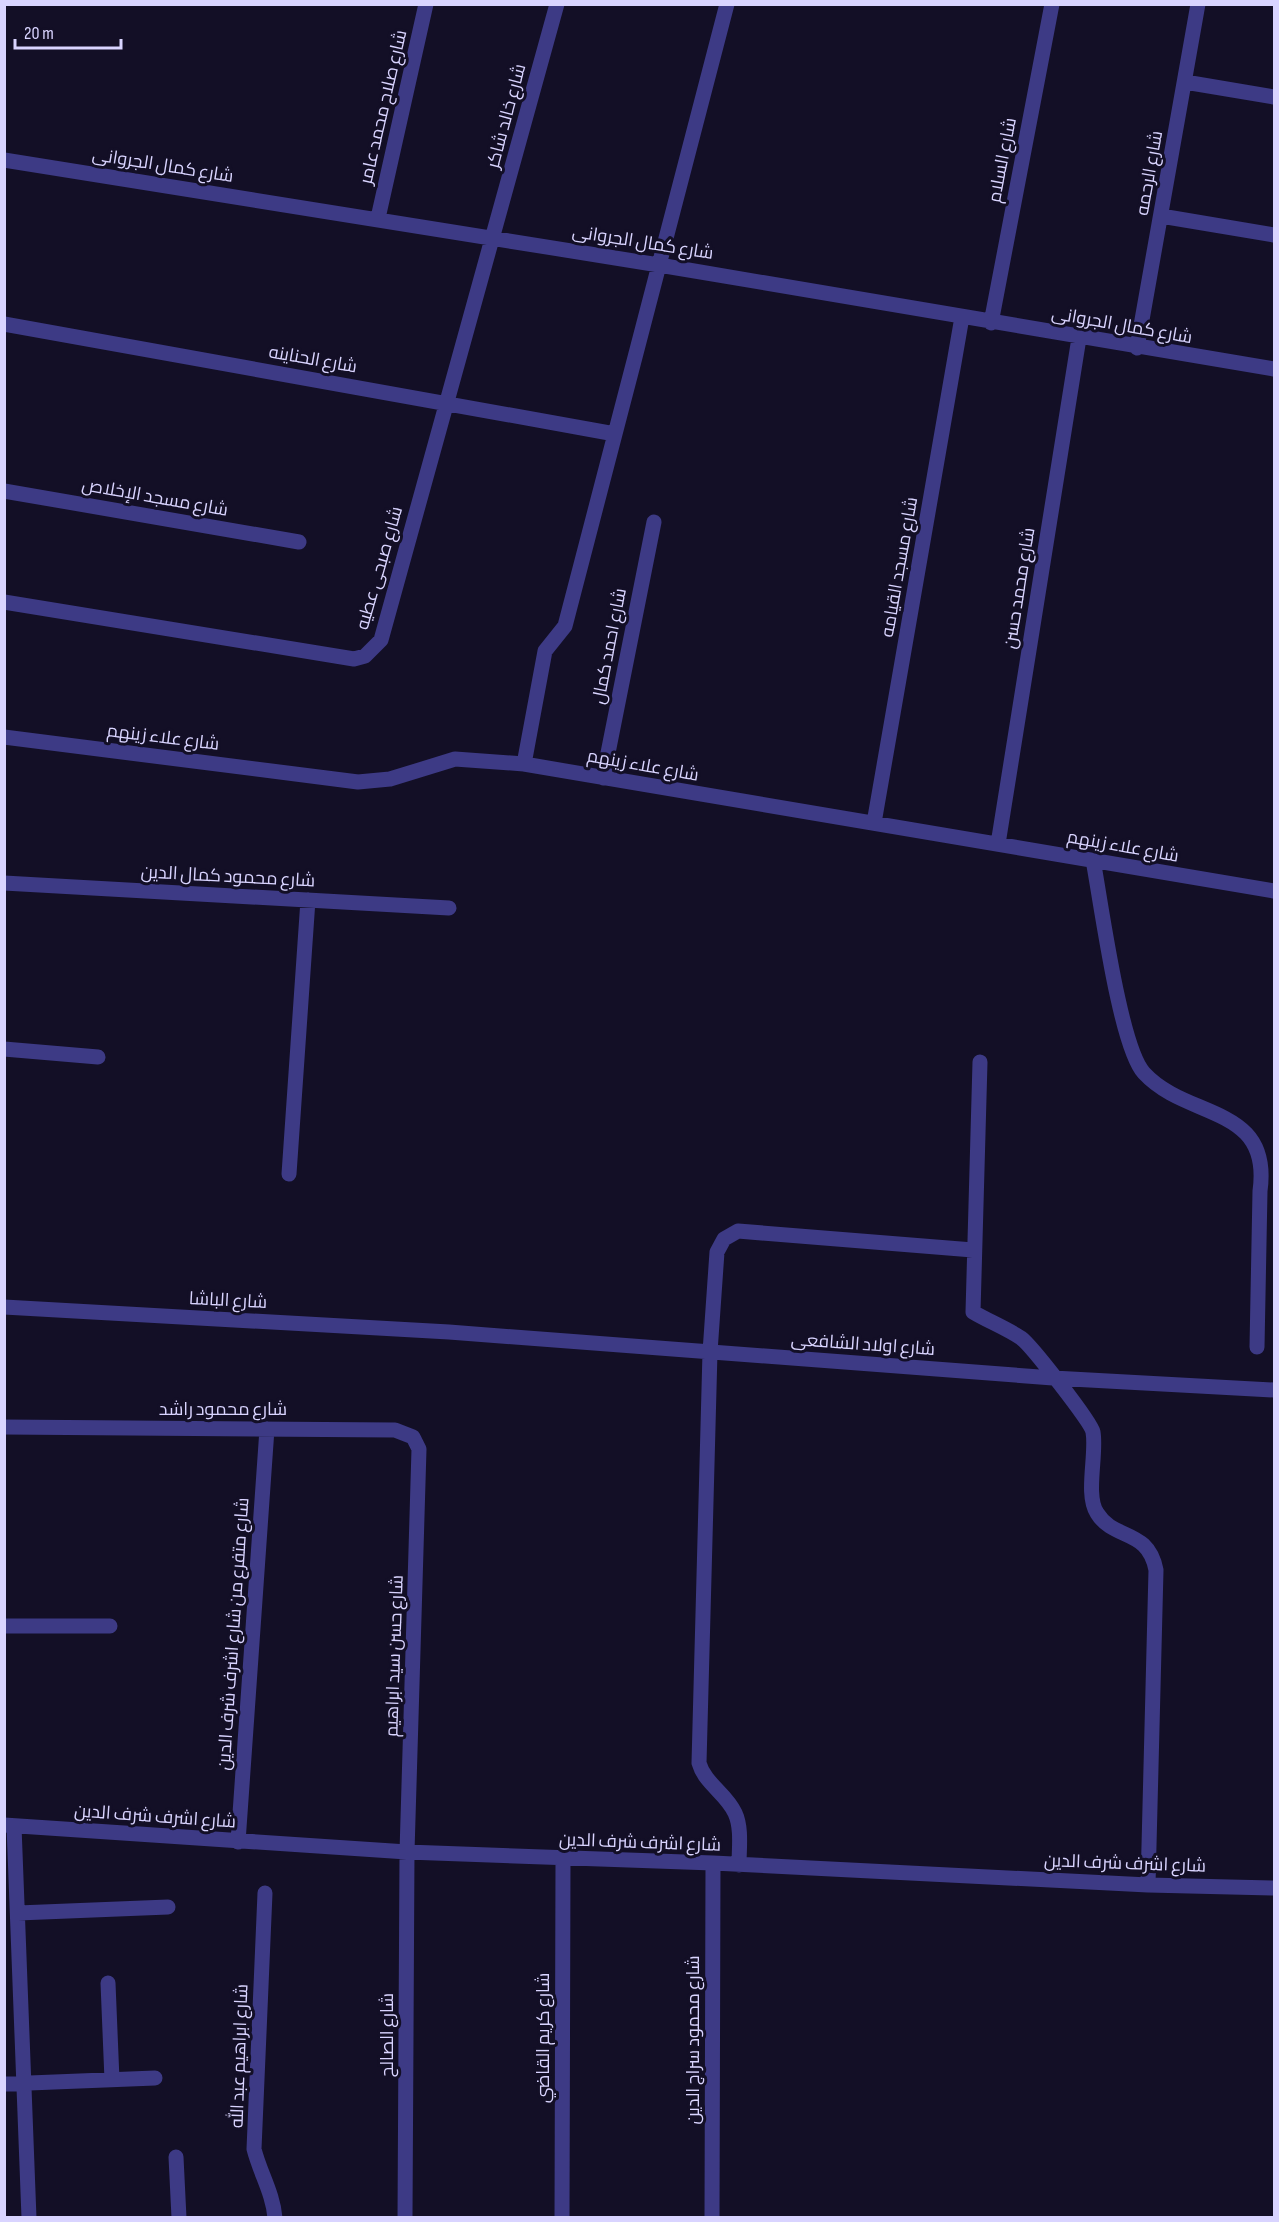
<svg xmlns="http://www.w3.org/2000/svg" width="1279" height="2222" viewBox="0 0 1279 2222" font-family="'Sofia Sans Condensed',Cairo,sans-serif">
<rect width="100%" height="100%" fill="#130f26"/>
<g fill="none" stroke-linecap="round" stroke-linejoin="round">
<!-- street -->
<path stroke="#3d3a85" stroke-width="15" d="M1185 82 1274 97
M4 160 659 265 1274 369
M1161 216 1274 235
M378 218 426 4
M991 323 1052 4
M4 324 615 434
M1137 348 1198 4
M4 491 299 542
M4 602 354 659 365 656 381 640 557 4
M4 737 358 782 390 779 455 759 524 764 1274 891
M524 764 545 651 565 626 727 4
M603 778 654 522
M874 823 962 317
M998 844 1079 338
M1093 860C1101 902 1120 1047 1144 1073 1187 1120 1272 1104 1260 1191L1257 1347
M4 883 449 908
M4 1049 98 1057
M980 1062 973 1312C988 1321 1006 1328 1021 1338 1031 1345 1091 1422 1093 1432 1097 1454 1085 1495 1097 1513 1114 1541 1148 1528 1156 1570L1148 1885
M289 1174 308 900
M4 1307 449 1332 1053 1378 1274 1390
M4 1427 395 1430 413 1437 419 1449 407 1852 405 2218
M4 1626H110
M4 1825 407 1852 713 1863 1148 1885 1274 1888
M14 1826 29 2218
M238 1842 267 1429
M739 1865C739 1849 742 1828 735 1813 726 1793 705 1784 699 1763L710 1352 717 1252 724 1239 738 1231 973 1250
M265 1893 254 2149C260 2173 273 2193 275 2218
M18 1913 168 1907
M108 1983 112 2080
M4 2084 155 2078
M176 2157 179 2218
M562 2218 563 1860
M712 2218 713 1863"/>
</g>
<g text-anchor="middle" stroke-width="6" stroke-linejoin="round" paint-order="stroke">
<!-- street labels -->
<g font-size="18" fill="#d9d4ff" stroke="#130f26">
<text transform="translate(383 107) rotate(-77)" y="6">شارع صلاح محمد عامر</text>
<text transform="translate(506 116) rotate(-75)" y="6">شارع خالد شاكر</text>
<text transform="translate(1002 160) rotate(-79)" y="6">شارع السلام</text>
<text transform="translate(163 165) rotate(9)" y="6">شارع كمال الجروانى</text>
<text transform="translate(1149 173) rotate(-80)" y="6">شارع الرحمه</text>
<text transform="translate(643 242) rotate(9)" y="6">شارع كمال الجروانى</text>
<text transform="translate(1122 325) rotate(10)" y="6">شارع كمال الجروانى</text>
<text transform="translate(313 359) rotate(10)" y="6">شارع الحناينه</text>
<text transform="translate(155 497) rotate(10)" y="6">شارع مسجد الإخلاص</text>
<text transform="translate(899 567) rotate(-80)" y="6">شارع مسجد القيامه</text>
<text transform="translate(379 568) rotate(-74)" y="6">شارع صبحى عطيه</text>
<text transform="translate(1019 588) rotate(-81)" y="6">شارع محمد حسن</text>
<text transform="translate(609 646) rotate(-79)" y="6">شارع احمد كمال</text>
<text transform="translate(163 737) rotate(7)" y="6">شارع علاء زينهم</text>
<text transform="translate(643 765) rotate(10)" y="6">شارع علاء زينهم</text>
<text transform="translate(1123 846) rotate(10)" y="6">شارع علاء زينهم</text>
<text transform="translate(228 876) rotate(3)" y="6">شارع محمود كمال الدين</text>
<text transform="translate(228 1300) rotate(3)" y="6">شارع الباشا</text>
<text transform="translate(863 1344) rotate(4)" y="6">شارع اولاد الشافعى</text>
<text x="223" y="1415">شارع محمود راشد</text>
<text transform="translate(233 1634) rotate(-86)" y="6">شارع متفرع من شارع اشرف شرف الدين</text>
<text transform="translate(394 1656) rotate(-88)" y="6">شارع حسن سيد ابراهيم</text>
<text transform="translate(155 1816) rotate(4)" y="6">شارع اشرف شرف الدين</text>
<text transform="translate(640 1842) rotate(2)" y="6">شارع اشرف شرف الدين</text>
<text transform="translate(1125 1863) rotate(2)" y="6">شارع اشرف شرف الدين</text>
<text transform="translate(387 2035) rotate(-90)" y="6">شارع الصالح</text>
<text transform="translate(543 2038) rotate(-90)" y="6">شارع كريم القاضي</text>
<text transform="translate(693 2040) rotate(-90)" y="6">شارع محمود سراج الدين</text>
<text transform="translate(239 2056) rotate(-88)" y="6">شارع ابراهيم عبد الله</text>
</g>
</g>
<!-- border -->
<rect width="1279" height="2222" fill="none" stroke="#d9d4ff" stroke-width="12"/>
<!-- scale -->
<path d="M15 39v9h106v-9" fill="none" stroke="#d9d4ff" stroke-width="3"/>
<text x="24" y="39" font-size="18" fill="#d9d4ff" stroke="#130f26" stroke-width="4.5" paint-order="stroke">20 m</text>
</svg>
